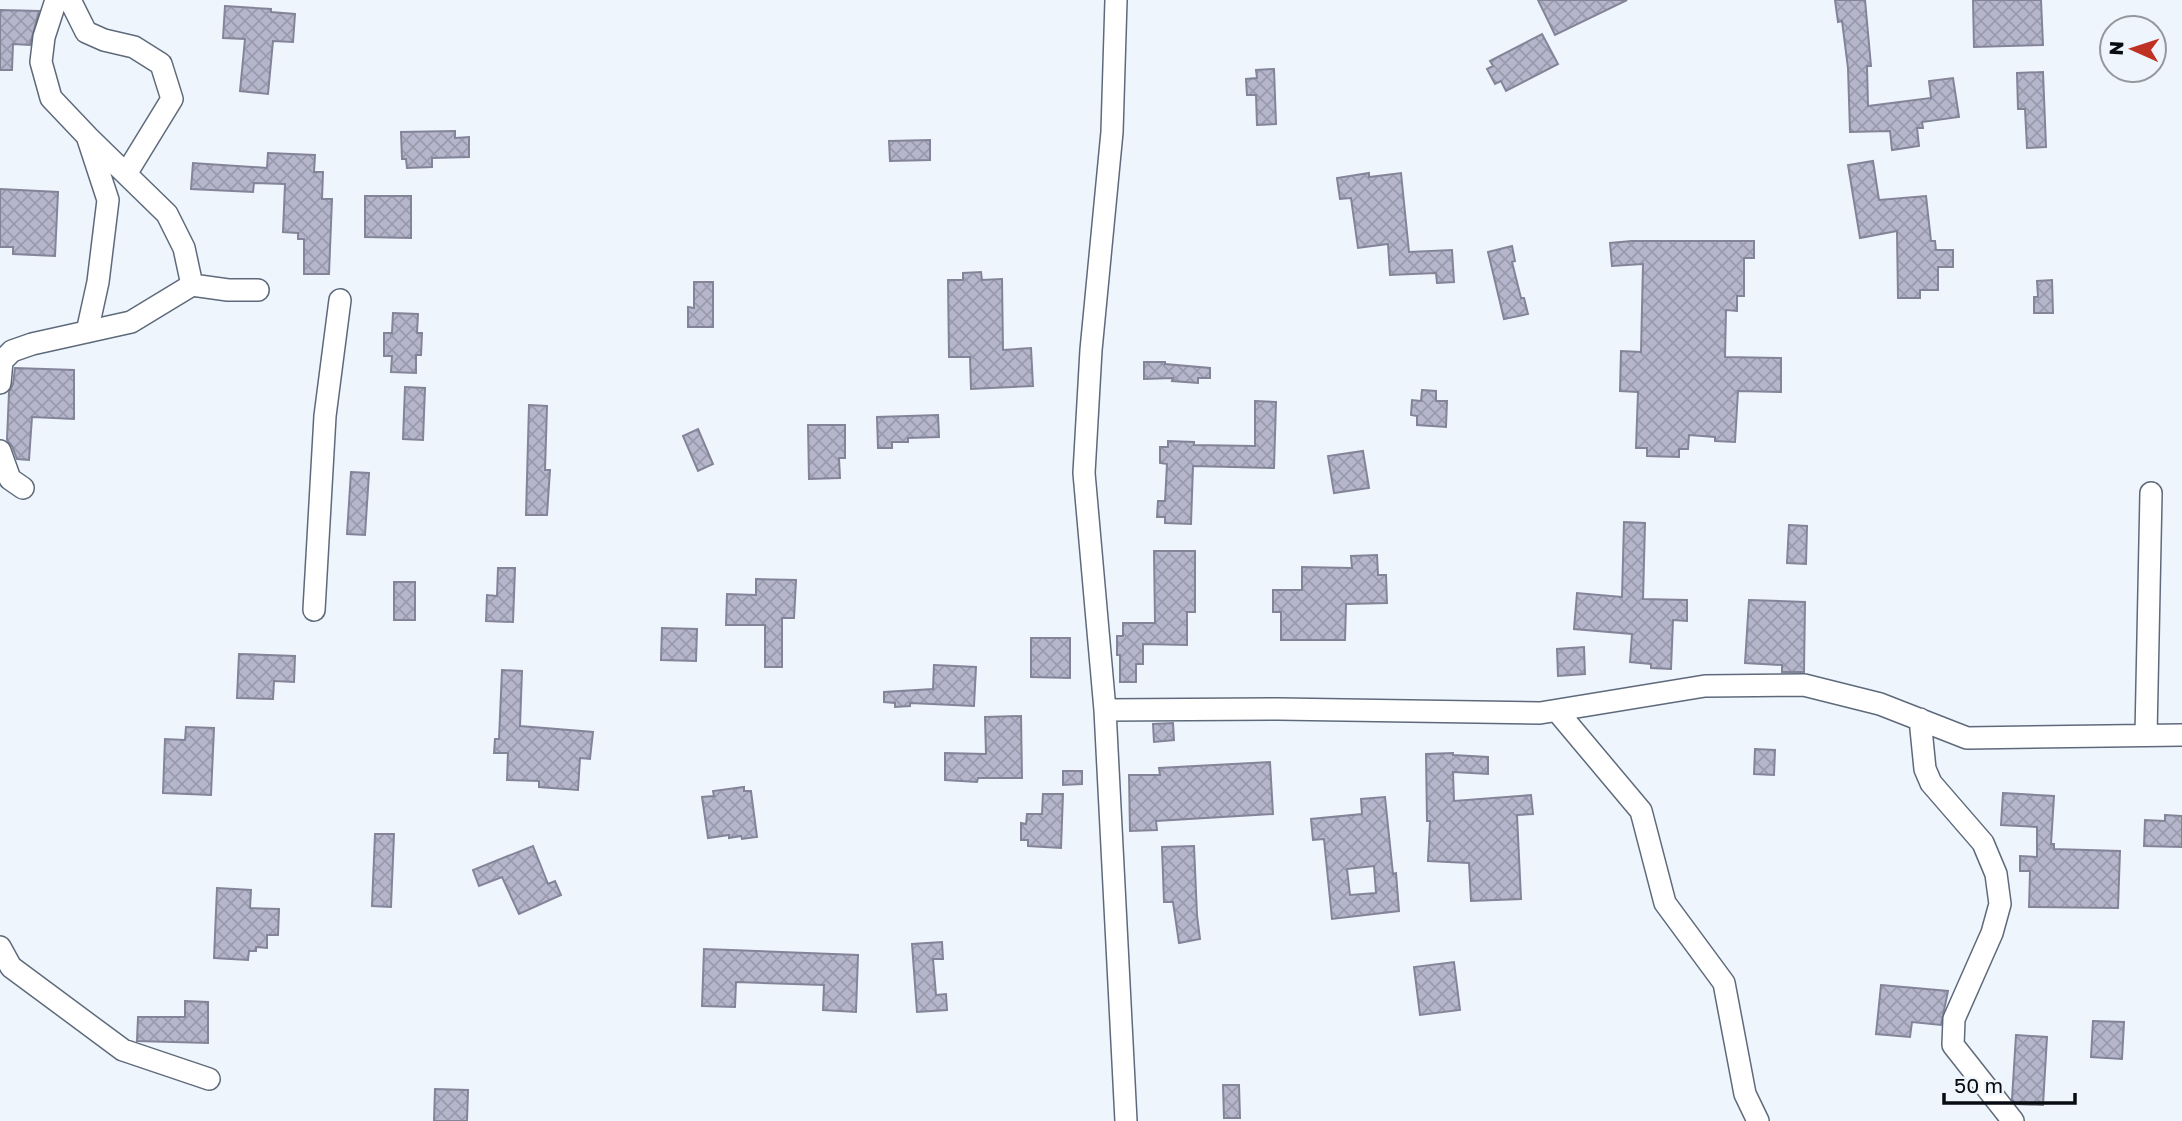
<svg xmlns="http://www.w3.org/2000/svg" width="2182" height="1121" viewBox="0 0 2182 1121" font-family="'Golos Text',sans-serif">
<defs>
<pattern id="building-cross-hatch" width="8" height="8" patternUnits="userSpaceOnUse" patternTransform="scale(1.75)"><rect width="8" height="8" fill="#b5b5cb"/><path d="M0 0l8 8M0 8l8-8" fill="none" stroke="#9a9aad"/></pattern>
</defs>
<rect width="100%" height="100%" fill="#eff5fd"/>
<!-- building -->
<path fill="url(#building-cross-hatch)" stroke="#848499" stroke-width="2" fill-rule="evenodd" d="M1538 0H1627L1555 35Z
M1835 0H1865L1871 66H1867L1868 106 1931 98 1929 81 1953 78 1959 117 1922 122 1923 128H1917L1919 146 1892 150 1890 131 1850 132 1848 68 1842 21 1838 22Z
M1973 0H2041L2043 45 1974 47Z
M225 6 271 9V12L295 14 293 42 273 41 268 94 240 91 245 39 223 38Z
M0 10 39 11 30 45 13 44 12 70H0Z
M1542 34 1558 64 1506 91 1501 81 1495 84 1487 69 1493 66 1490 61Z
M1274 69 1276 124 1257 125 1256 95H1247L1246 79 1257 78 1256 70Z
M2043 72 2046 147 2027 148 2025 109H2018L2017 73Z
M455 131V138L469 137V157L432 158V167L407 168 406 159H402L401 132Z
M930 140V160L890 161 889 141Z
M268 153 315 155 314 172H323L322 199H332L329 274H304V239H298V233L283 232 285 184 254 183 253 192 191 189 193 163 267 168Z
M1873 161 1879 200 1926 196 1931 241H1935L1936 250H1953V267H1938V290H1920V298H1898L1897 231 1860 238 1848 165Z
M1369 173V177L1401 173 1409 252 1452 250 1454 282 1437 283 1436 273 1390 275 1388 244 1358 248 1351 198 1340 199 1337 178Z
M0 189 58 192 55 256 13 254V247H0Z
M365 196H411V238L365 237Z
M1632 241H1754V258H1744V296H1737V311L1726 310 1725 357 1781 358V392L1738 391 1735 442 1715 441V437L1689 435 1688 449H1679V457L1647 456V448H1636L1638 392 1620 391 1621 351 1641 352 1643 264 1612 266 1610 243Z
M1512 246 1515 261 1512 262 1521 298H1524L1528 314 1504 319 1488 252Z
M981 272 982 280 1002 279 1003 350 1031 348 1033 386 971 389 970 357H949L948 280H963V273Z
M2052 280 2053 313H2034V297H2038L2037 281Z
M694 282H713V327H688V307L694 308Z
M393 313 418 314 417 333H422L421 355H416V373L391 372 392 356H384V333H392Z
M1144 362H1165V364L1210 368V378H1198V383L1172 381 1173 378 1144 379Z
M15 368 74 370V419L32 417 29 460 17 459 12 446 7 440 9 392 13 384Z
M405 387 425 388 423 440 403 439Z
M1422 390 1436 391V401H1447L1446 427 1417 425V416L1411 415 1412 400 1421 401Z
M1255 401 1276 402 1274 468 1193 466 1191 524 1165 523V517H1157L1158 501H1165L1167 464 1160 463V447H1168V441L1194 442V445L1255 446Z
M529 405 547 406 545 470H550L547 515H526Z
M938 415 939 437 908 438V442H892V448H878L877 417Z
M808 425H845V458H839L840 478 809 479Z
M698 429 713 464 698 471 683 436Z
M1363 451 1369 488 1334 493 1328 456Z
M351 472 369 473 365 535 347 534Z
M1624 522 1645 523 1643 599 1687 600V621L1673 620 1671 669 1651 668V664L1630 662 1632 634 1574 629 1577 593 1622 597Z
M1789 525 1807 526 1806 564 1787 563Z
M1154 551H1195V612H1187V645L1143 644V664H1136V682H1120V655H1117V636H1123V623H1155Z
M1377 555 1378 575H1386L1387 603 1346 604 1345 640H1281V612H1273V590H1302V567L1352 568 1351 556Z
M498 568H515L513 622 486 621 487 595 497 596Z
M756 579 796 580 794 618H782V667H765V625H726L727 594 756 595Z
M394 582H415V620H394Z
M1749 600 1805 602 1804 672H1782V665L1745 663Z
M662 628 697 629 696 661 661 660Z
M1031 638H1070V678L1031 677Z
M1584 647 1585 674 1558 676 1557 649Z
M239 654 295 656 294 682 274 681 273 699 237 698Z
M934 665 976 667 974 706 910 703V706L895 707V703L884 702V692L933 689Z
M502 670 522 671 520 726 593 732 590 759 580 758 578 790 539 787V781L507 780 508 753H494L495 739H499Z
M1021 716 1022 778H978L977 782 945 780V753L986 754 985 717Z
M1173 723 1174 740 1154 742 1153 724Z
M186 727 214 728 211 795 163 793 165 739 185 740Z
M1755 749 1775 750 1774 775 1754 774Z
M1453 753V755L1488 757V774L1453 772 1454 801 1531 795 1533 814 1517 815 1521 899 1471 901 1469 863 1428 861 1430 821H1427L1426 754Z
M1270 762 1273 814 1156 821 1157 830 1130 831 1129 775H1160L1159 768Z
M1063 771H1082V784L1063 785Z
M744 787V791H751L757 837 742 839 741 836 729 838V835L708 838 702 797 714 796 713 791Z
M2003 793 2054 796 2051 844H2054V849L2120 851 2118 908 2029 907 2030 871H2020V856L2037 857V827L2001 825Z
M1043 794H1063L1061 848 1028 846V840H1021V823L1026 824 1027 814H1042Z
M1385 797 1393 874 1396 873 1399 911 1332 919 1324 839 1313 840 1311 819 1362 814 1361 799ZM1374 866 1376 893 1350 895 1347 869Z
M2165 815 2182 816V847L2144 846 2145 820 2165 821Z
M375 834H394L391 907 372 906Z
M533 846 548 884 555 881 561 895 519 914 502 877 479 886 473 870Z
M1194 846 1197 915 1200 939 1179 943 1173 902H1164L1162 847Z
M217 888 251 890 250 908 279 909 278 935H267V948L256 947V951H249L248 960 214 958Z
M942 942 943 959H933L936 995 946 994 947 1010 917 1012 912 944Z
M704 949 858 955 856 1012 823 1010 824 985 736 982 735 1007 702 1006Z
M1454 962 1460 1010 1420 1015 1414 967Z
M1881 985 1948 991 1941 1025 1912 1022 1910 1037 1876 1034Z
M185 1001 208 1002V1043L137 1041 138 1017H185Z
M2093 1021 2124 1022 2122 1059 2091 1057Z
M2016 1035 2047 1037 2043 1105 2016 1104 2012 1099Z
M1223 1085H1239L1240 1118H1224Z
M435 1089 468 1090 467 1121H434Z"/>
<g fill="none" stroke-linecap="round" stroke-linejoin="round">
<defs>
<path id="minor" d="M56 0 44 37 41 62 51 98 88 137 167 214 184 248 192 285
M70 0 86 32 104 40 134 47 161 64 172 99 126 174
M1116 0 1112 132 1091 350 1084 473 1105 710 1126 1121
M87 332 98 282 108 200 88 139
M0 383 2 361 12 351 32 344 131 322 192 285 228 290H258
M0 451 10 479 23 488
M314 610 325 416 340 300
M1105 710 1278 709 1540 713 1705 686 1804 685 1880 704 1967 738 2182 735
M1557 711 1641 811 1665 903 1724 983 1745 1094 1758 1121
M1920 719 1925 769 1931 783 1983 843 1996 874 2000 904 1992 933 1954 1019 1953 1045 2013 1121
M2146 735 2151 493
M0 947 11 967 123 1050 209 1079"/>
</defs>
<!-- minor casing -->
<use href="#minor" stroke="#5e6a7b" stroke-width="24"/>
<!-- minor -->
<use href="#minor" stroke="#fff" stroke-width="21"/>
</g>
<!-- north arrow -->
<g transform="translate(2133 49) rotate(273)"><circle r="33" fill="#eff5fd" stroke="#93989f" stroke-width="2"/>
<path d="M0-5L12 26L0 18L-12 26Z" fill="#bf3223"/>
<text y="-10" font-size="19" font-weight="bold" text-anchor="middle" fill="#080c12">N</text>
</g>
<!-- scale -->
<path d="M1944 1093v10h131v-10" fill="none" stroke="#080c12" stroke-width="3.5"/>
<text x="1954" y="1093" font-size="21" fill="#080c12" stroke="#eff5fd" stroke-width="5" paint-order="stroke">50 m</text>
</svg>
